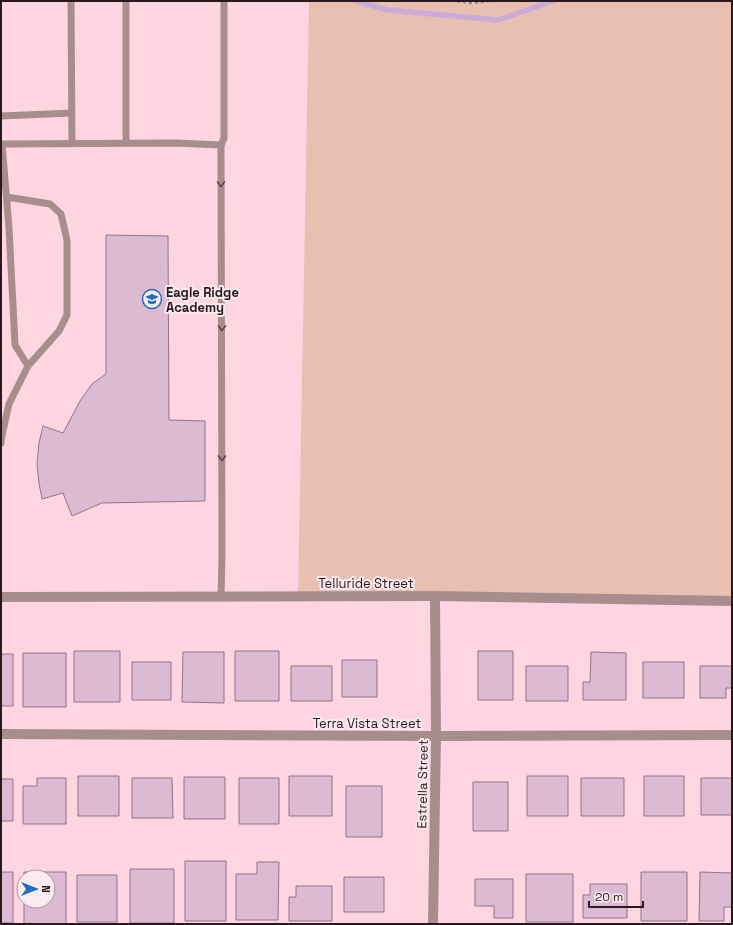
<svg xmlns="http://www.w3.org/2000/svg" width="733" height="925" viewBox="0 0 733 925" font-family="'Space Grotesk',sans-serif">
<rect width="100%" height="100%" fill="#ffd5e1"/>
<!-- green -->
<path fill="#e8c0b1" d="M309 1H457L472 3 489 1H732V601L298 596Z"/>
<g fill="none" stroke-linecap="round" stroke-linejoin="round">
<!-- stream -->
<path stroke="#ccabd8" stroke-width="5.5" d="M356 1 388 10 498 20 553 1"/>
</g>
<!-- building -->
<path fill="#dcbad2" stroke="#927389" d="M106 235 168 236 169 420 205 421V501L102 503 72 516 63 493 42 499 39 483 37 464 39 443 43 426 63 433 80 401 92 384 106 374Z
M74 651H120V702H74Z
M235 651H279V701H235Z
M478 651H513V700H478Z
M183 652H224V703L182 702Z
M591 652 626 653V700H583V682H590Z
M23 653H66V707H23Z
M1 654H13V706H1Z
M342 660H377V697H342Z
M132 662H171V700H132Z
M643 662H684V698H643Z
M291 666H332V701H291Z
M526 666H568V701H526Z
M700 666H732V688H726V698H700Z
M78 776H119V816H78Z
M289 776H332V816H289Z
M527 776H568V816H527Z
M644 776H684V816H644Z
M184 777H225V819H184Z
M37 778H66V824H23V786H37Z
M132 778H172L173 818H132Z
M239 778H279V824H239Z
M581 778H624V816H581Z
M701 778H732V815H701Z
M1 779H13V821H1Z
M473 782H508V831H473Z
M346 786H382V837H346Z
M185 861H226V921H185Z
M257 862H279L278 920H236V874H257Z
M130 869H174V923H130Z
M1 872H13V923H1Z
M24 872H66V924H24V901H48V877H24Z
M641 872H687V921H641Z
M700 872 732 873V907H724V921H699Z
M526 874H573V922H526Z
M77 875H117V922H77Z
M344 877H384V912H344Z
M475 879H513V918H494V906H475Z
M590 884H627V918H583V895H590Z
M296 886H332V921H289V897H296Z"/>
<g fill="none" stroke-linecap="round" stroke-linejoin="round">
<!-- path -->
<path stroke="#9a7d85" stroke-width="2.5" stroke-dasharray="3 3" stroke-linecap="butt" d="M457 1 472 3 489 1"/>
<!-- service -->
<path stroke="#a78d8c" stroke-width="7" d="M71 1 72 144
M126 1V143
M1 116 72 113
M1 144 175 143 221 145 224 138V1
M2 144 9 228 15 345 28 366
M1 443 2 435 9 404 28 366 59 331 67 315V240L61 214 50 204 7 197
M221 597 222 555 221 145"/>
<!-- minor -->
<path stroke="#a78d8c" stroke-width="10" d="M1 734 436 736 732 735
M433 924 436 736 435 596"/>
<!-- tertiary -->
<path stroke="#a78d8c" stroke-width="10" d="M1 597 435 596 732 601"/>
</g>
<!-- one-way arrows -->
<defs><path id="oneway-chevron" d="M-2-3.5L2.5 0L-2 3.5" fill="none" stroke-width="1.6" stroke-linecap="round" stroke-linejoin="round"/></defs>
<g stroke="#5a4749">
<use href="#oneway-chevron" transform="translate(221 184) rotate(90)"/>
<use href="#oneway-chevron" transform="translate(222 328) rotate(90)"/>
<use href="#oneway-chevron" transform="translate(222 458) rotate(90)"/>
</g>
<!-- icons -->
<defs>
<symbol id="school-ring" viewBox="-11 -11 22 22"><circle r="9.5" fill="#fbeaee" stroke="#206fbe" stroke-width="1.5"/><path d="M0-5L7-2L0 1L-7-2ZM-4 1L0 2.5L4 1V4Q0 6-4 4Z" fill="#206fbe"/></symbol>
</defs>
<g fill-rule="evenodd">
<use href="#school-ring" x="141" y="288" width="22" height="22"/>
</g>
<g text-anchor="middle" stroke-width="4" stroke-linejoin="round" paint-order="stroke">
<!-- poi labels -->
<g font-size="13" font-weight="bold" fill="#27191d" stroke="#fbeaee" text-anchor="start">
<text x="166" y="297">Eagle Ridge<tspan x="166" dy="15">Academy</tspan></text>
</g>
<!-- street labels -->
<g font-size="13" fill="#27191d" stroke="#fbeaee">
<text x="366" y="588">Telluride Street</text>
<text x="367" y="728">Terra Vista Street</text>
<text transform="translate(422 784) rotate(-89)" y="5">Estrella Street</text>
</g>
</g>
<!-- border -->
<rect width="733" height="925" fill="none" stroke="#27191d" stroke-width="4"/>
<!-- north arrow -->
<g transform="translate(36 889) rotate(90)"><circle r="19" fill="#fbeaee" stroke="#a6969a"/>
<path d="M0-3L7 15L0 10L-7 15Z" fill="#206fbe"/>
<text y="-6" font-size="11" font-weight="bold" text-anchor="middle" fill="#27191d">N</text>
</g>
<!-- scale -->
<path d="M589 901v6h54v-6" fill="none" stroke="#27191d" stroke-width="2"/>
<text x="595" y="901" font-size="12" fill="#27191d" stroke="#fbeaee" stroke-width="3" paint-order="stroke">20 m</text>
</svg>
